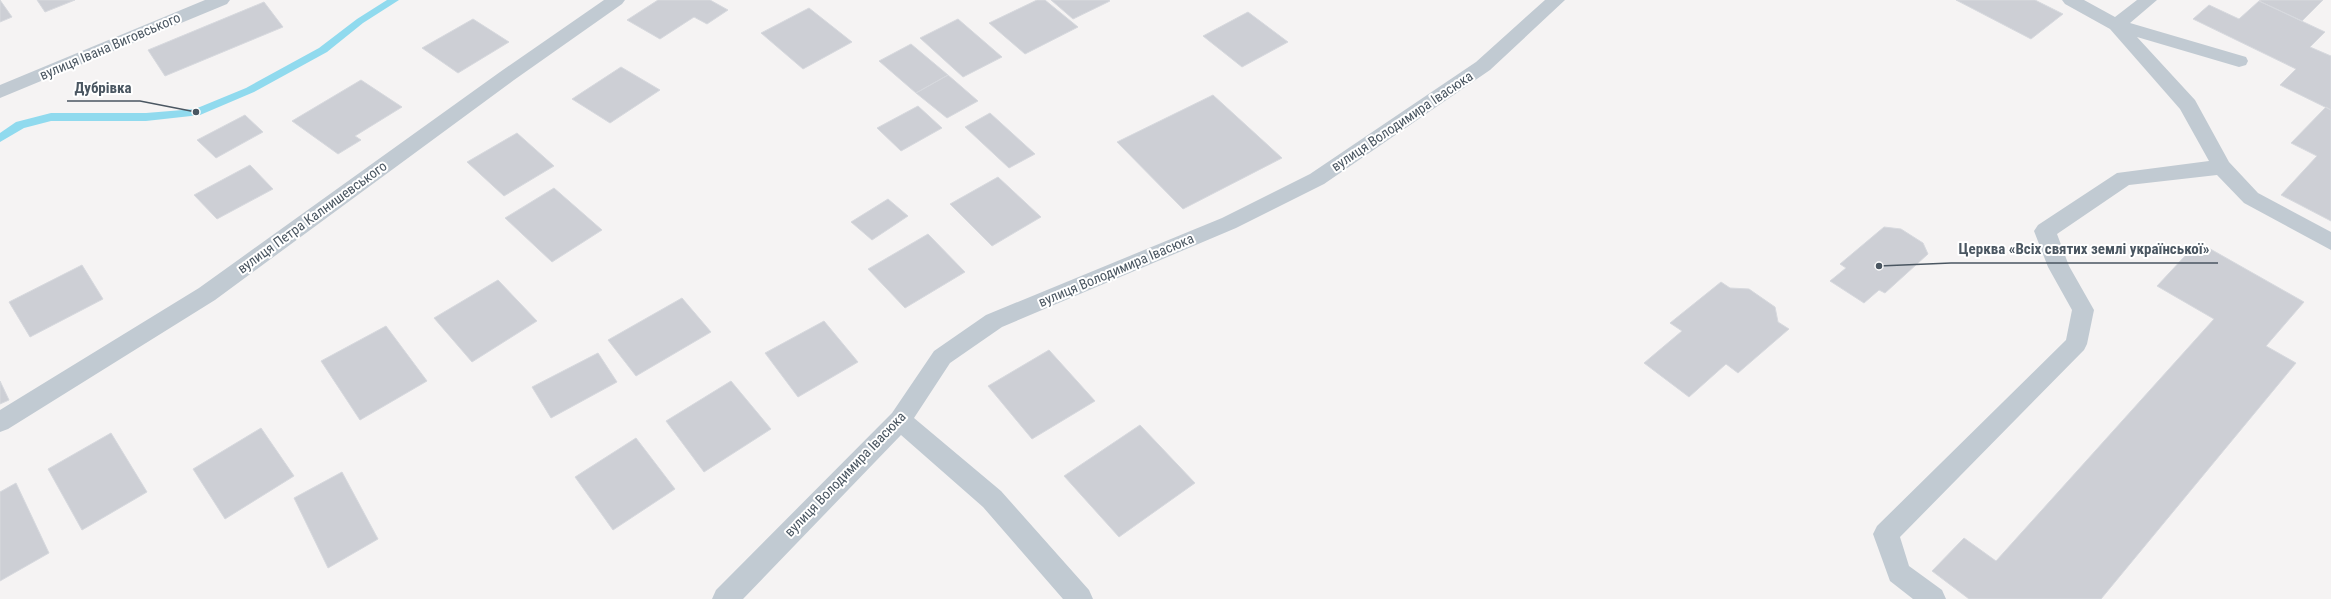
<svg xmlns="http://www.w3.org/2000/svg" width="2331" height="599" viewBox="0 0 2331 599" font-family="'Roboto Condensed',sans-serif">
<rect width="100%" height="100%" fill="#f5f3f3"/>
<g fill="none" stroke-linecap="round" stroke-linejoin="round">
<!-- stream -->
<path fill="#90daee" fill-rule="evenodd" d="M387 0H399L363 23 327 52 254 92 200 115 146 121H51L24 128 0 142V133L16 122 51 113H146L195 109 246 88 319 48 357 19Z"/>
</g>
<!-- building -->
<path fill="#cdcfd5" stroke="#d7d9de" d="M0 0 12 17 0 22Z
M37 0H75L45 12Z
M658 0H710L728 10 707 24 694 17 660 39 627 20Z
M1037 0H1045L1078 27 1025 54 989 23Z
M1051 0H1109L1110 1 1073 19Z
M1956 0H2035L2063 14 2031 39Z
M2261 0H2323L2302 21 2259 1Z
M2259 1 2325 32 2310 47 2331 56V110L2280 85 2296 69 2193 19 2209 5 2239 19Z
M264 2 283 27 165 76 148 50Z
M809 8 852 42 803 69 761 33Z
M1248 12 1288 42 1242 67 1203 36Z
M473 19 509 42 458 73 422 48Z
M958 19 1002 57 963 77 920 38Z
M911 44 948 75 916 93 879 61Z
M621 67 660 90 610 123 572 99Z
M948 75 978 101 947 118 916 93Z
M361 80 402 107 355 136 361 140 338 154 292 121Z
M1213 95 1282 158 1183 209 1117 142Z
M918 106 942 128 901 151 877 128Z
M2326 107 2331 110V221L2281 195 2317 156 2291 143Z
M990 113 1035 154 1009 168 965 127Z
M245 115 263 132 216 158 197 140Z
M517 133 554 166 504 196 467 162Z
M250 165 273 189 217 219 194 195Z
M998 177 1041 217 992 246 950 204Z
M554 188 602 230 552 262 505 218Z
M888 199 908 216 872 240 851 222Z
M1884 227 1901 229 1923 243 1928 254 1885 293 1879 290 1864 303 1830 281 1846 268 1840 264Z
M928 234 965 272 905 308 868 269Z
M2198 242 2304 302 2266 346 2296 363 2101 599H1969L1932 571 1964 538 1996 561 2214 319 2157 286Z
M82 265 103 299 30 337 9 302Z
M498 280 537 321 472 362 434 318Z
M1721 282 1730 288 1749 289 1775 307 1778 322 1789 329 1738 373 1726 364 1689 397 1644 363 1682 331 1670 323Z
M682 298 711 332 636 376 608 340Z
M824 321 858 362 798 397 765 353Z
M386 326 427 381 360 420 321 361Z
M1049 350 1095 401 1032 439 988 386Z
M598 353 617 382 551 418 532 387Z
M0 381 9 400 0 404Z
M731 381 771 429 704 472 666 421Z
M1140 425 1195 483 1119 537 1064 476Z
M261 428 294 476 225 519 193 469Z
M111 433 147 492 82 530 48 469Z
M636 438 675 489 613 530 575 477Z
M342 472 378 539 328 568 294 498Z
M16 483 49 553 0 581V492Z"/>
<g fill="none" stroke-linecap="round" stroke-linejoin="round">
<!-- service -->
<path fill="#c1cad2" fill-rule="evenodd" d="M2062 0H2084L2115 17 2137 0H2157L2130 23 2246 57 2248 61 2246 65 2239 67 2137 37 2195 100 2229 162 2258 193 2331 232V250L2244 203 2217 175 2129 185 2057 234 2069 266 2094 310 2087 344 2084 350 1900 537 1909 566 1942 590 1946 599H1913L1890 581 1873 534 1877 526 2066 340 2072 310 2048 267 2034 231 2038 225 2117 173 2209 161 2180 109 2110 29 2065 4Z"/>
<!-- minor -->
<path fill="#c1cad2" fill-rule="evenodd" d="M205 0H230L227 4 0 98V85Z
M604 0H625L622 4 514 80 215 300 8 429 0 432V410L199 288 500 72Z
M1545 0H1565L1490 70 1324 184 1236 228 1002 327 950 363 914 418 1001 491 1089 590 1093 599H1063L983 507 901 435 743 599H712L716 590 892 413 934 351 986 315 1222 218 1310 174 1476 62Z"/>
</g>
<g text-anchor="middle" stroke-width="4" stroke-linejoin="round" paint-order="stroke">
<!-- street labels -->
<g font-size="14" fill="#4a5661" stroke="#fff">
<text transform="translate(110 46) rotate(-23)" y="5">вулиця Івана Виговського</text>
<text transform="translate(1402 121) rotate(-34)" y="5">вулиця Володимира Івасюка</text>
<text transform="translate(312 217) rotate(-36)" y="5">вулиця Петра Калнишевського</text>
<text transform="translate(1116 270) rotate(-23)" y="5">вулиця Володимира Івасюка</text>
<text transform="translate(845 474) rotate(-46)" y="5">вулиця Володимира Івасюка</text>
</g>
</g>
<!-- callouts -->
<path fill="none" stroke="#4a5661" stroke-width="1.5" d="M196 112L140 101H67M1879 266L1951 263H2218"/>
<g fill="#4a5661" stroke="#fff" stroke-width="1.5">
<circle cx="196" cy="112" r="4"/>
<circle cx="1879" cy="266" r="4"/>
</g>
<g font-size="15" text-anchor="middle" font-weight="bold" fill="#4a5661" stroke="#fff" stroke-width="4" stroke-linejoin="round" paint-order="stroke">
<text x="103" y="93">Дубрівка</text>
<text x="2084" y="254">Церква «Всіх святих землі української»</text>
</g>
</svg>
